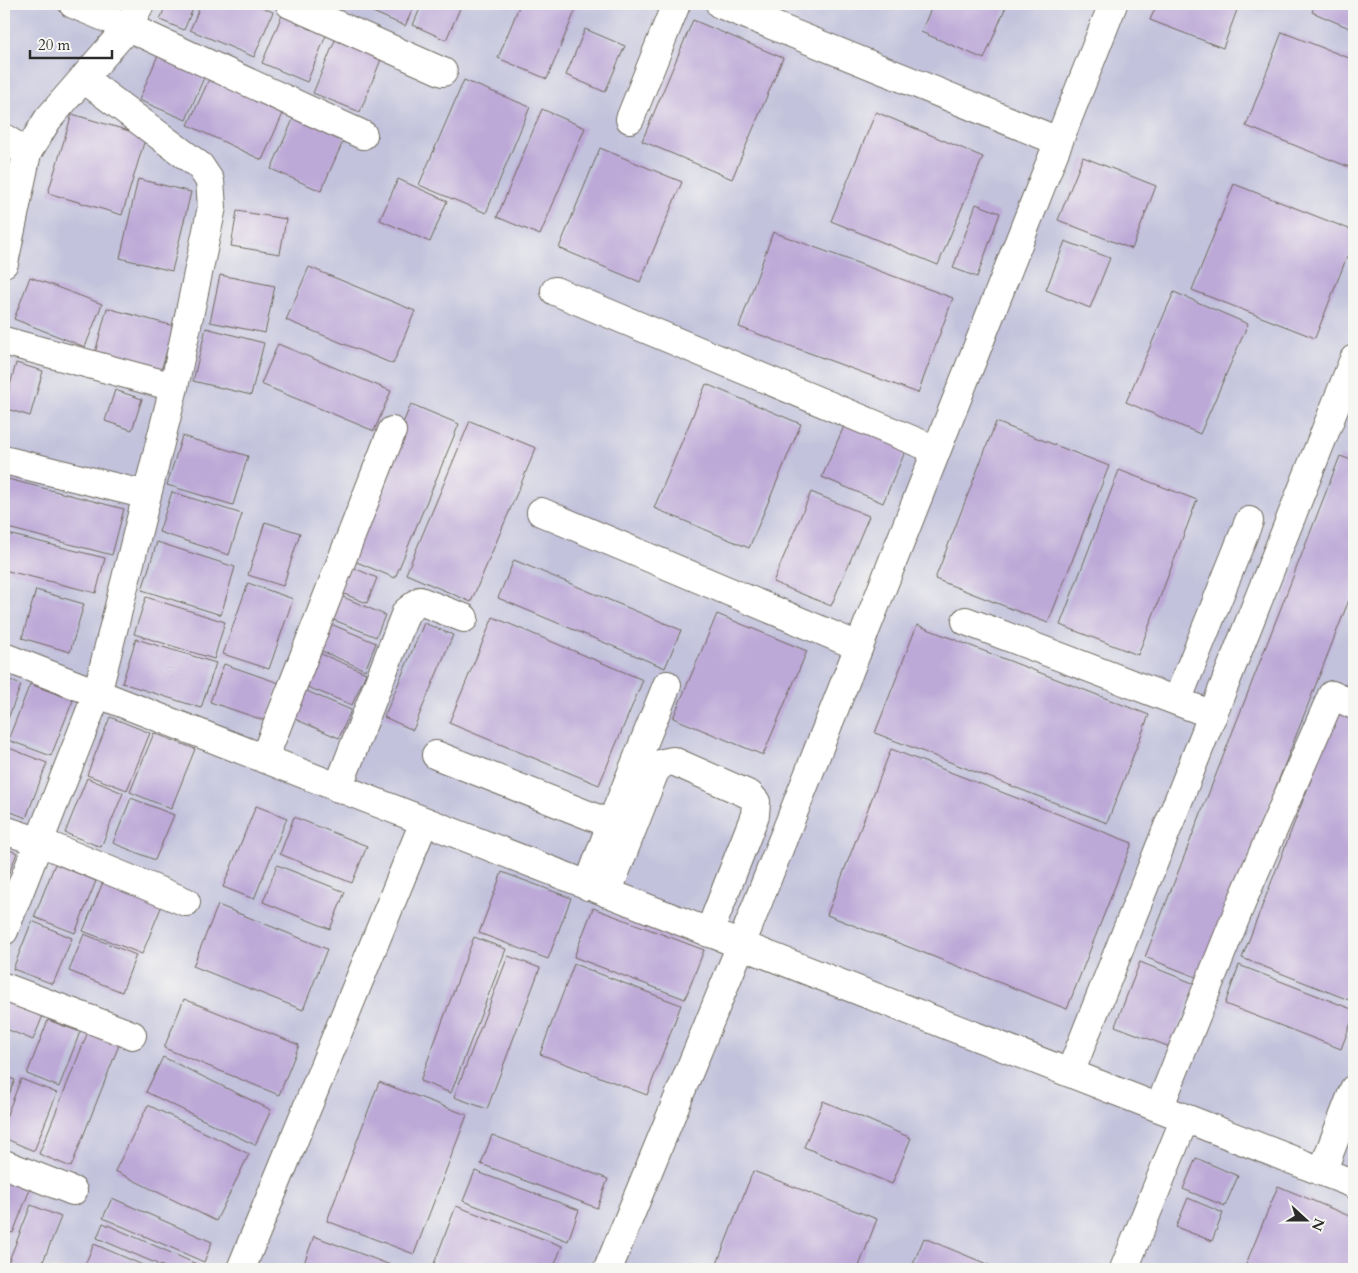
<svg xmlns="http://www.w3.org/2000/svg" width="1358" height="1273" viewBox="0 0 1358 1273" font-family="Cardo,serif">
<rect width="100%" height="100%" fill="#f6f6f2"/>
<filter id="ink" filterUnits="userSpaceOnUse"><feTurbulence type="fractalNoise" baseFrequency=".02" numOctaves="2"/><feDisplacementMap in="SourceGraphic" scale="10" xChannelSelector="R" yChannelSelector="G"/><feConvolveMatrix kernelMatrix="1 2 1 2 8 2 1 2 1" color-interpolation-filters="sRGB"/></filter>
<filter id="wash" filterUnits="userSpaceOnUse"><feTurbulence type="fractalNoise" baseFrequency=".0096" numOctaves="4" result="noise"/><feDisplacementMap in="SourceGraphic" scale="20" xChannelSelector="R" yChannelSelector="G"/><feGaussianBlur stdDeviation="1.12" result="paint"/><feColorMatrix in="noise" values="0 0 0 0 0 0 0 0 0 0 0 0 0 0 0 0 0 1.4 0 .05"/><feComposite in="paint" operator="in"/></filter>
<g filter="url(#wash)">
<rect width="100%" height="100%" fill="#edddbc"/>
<!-- industrial -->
<path fill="#c2c2dc" d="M4 4H1354V1269H4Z"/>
<g id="blocks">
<!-- building -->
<path fill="#bda9d7" d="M166 4H195L184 30 160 20Z
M201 4H254L273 12 254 57 190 30Z
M358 4H415L405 26 357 5Z
M422 4H462L446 40 413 25Z
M520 4H578L547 79 498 58Z
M933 4H1007L984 59 921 32Z
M1157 4H1220L1237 10 1223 48 1150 20Z
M1315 4H1354V30L1312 12Z
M282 15 327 33 307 82 262 63Z
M693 20 783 58 732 179 642 141Z
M585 29 625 46 605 92 566 75Z
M1282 32 1354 60V169L1246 126Z
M336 38 382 57 360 112 313 93Z
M158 55 205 75 186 120 139 100Z
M212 73 286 107 262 160 188 125Z
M464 80 530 107 486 213 419 185Z
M542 109 585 128 540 235 497 217Z
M876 112 983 157 938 265 831 221Z
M72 114 146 136 122 215 48 193Z
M295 115 345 137 321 191 271 169Z
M4 148 14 155 4 171Z
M600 148 682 182 640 282 559 248Z
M1083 157 1156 186 1132 249 1058 220Z
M138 179 191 192 172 271 120 258Z
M398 179 447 201 430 242 380 220Z
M1234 184 1354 231V239L1315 338 1192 290Z
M976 204 1000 213 977 277 953 268Z
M237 211 286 219 280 254 231 246Z
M773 232 953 298 918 393 739 327Z
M1065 241 1110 258 1090 308 1046 290Z
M309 267 415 311 393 364 286 320Z
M220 275 275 286 265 333 210 322Z
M30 277 102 304 85 347 14 319Z
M1174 292 1248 324 1200 434 1126 402Z
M107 308 174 326 160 374 94 357Z
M206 328 264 343 251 395 193 381Z
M278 344 391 391 374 431 261 384Z
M16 363 43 371 30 416 4 408Z
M706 384 801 424 749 548 654 508Z
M115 390 142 399 132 430 105 421Z
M411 404 459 424 395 578 347 558Z
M847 419 908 445 883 503 822 477Z
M470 421 536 448 471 602 406 574Z
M996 422 1109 466 1048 623 935 579Z
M182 436 248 456 233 505 167 485Z
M1340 456 1354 461V587L1201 979 1145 957Z
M1119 470 1197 500 1138 655 1060 625Z
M4 478 124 509 112 555 4 527Z
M172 492 242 514 229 555 159 532Z
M811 492 869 516 831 606 773 582Z
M265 522 300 533 283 586 248 575Z
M4 533 105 558 96 593 4 570Z
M157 542 235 567 221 615 142 590Z
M514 560 681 630 665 668 498 598Z
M345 564 377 578 367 603 334 590Z
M248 583 293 599 269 669 223 654Z
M36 590 84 604 70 652 22 638Z
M334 593 385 615 376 637 324 616Z
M146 597 225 622 214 659 134 634Z
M717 614 807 651 763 755 673 718Z
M493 617 643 680 599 785 449 723Z
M326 622 376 643 365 670 315 648Z
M424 623 453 635 413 730 384 717Z
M917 625 1149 715 1107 823 875 733Z
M136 639 216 663 201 708 122 683Z
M319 653 366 673 352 705 305 686Z
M224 664 279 683 266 721 210 702Z
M4 678 21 685 4 729Z
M30 684 73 700 51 756 8 740Z
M302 689 351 710 339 738 290 717Z
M1338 710 1354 716V1002L1242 958Z
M110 717 150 733 127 790 87 775Z
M154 733 195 749 171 809 130 792Z
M4 746 47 763 26 818 4 809Z
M891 749 1132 843 1067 1009 827 915Z
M87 778 123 793 101 847 65 833Z
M131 798 174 815 155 860 113 843Z
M256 806 287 818 254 899 223 887Z
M294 817 367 846 352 883 280 854Z
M4 848 17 853 4 885Z
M55 864 96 881 75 933 34 917Z
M277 865 345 892 330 929 263 902Z
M502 872 571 898 548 959 479 933Z
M103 882 162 905 142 954 83 931Z
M218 905 327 949 303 1010 193 966Z
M593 908 704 950 685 999 574 957Z
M32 921 72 938 53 984 13 969Z
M84 934 136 955 122 992 69 971Z
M474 937 506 949 451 1093 420 1081Z
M508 956 540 968 487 1109 454 1097Z
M1140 962 1195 984 1170 1047 1115 1026Z
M574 964 681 1005 647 1095 540 1054Z
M1239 965 1354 1010V1015L1341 1049 1225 1004Z
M4 996 44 1013 33 1040 4 1028Z
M184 999 299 1045 279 1095 164 1048Z
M48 1020 80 1032 59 1087 27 1074Z
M88 1032 119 1045 71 1167 39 1154Z
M163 1057 271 1110 255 1145 146 1092Z
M4 1076 15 1080 4 1107Z
M21 1079 57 1093 34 1151 4 1138V1122Z
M379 1082 467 1115 414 1254 327 1221Z
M823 1101 911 1138 892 1184 804 1147Z
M148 1105 249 1154 216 1221 115 1171Z
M492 1135 608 1179 597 1208 481 1164Z
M1196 1158 1238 1176 1225 1206 1183 1189Z
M475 1171 579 1210 568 1241 463 1201Z
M753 1171 877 1219 858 1269H715Z
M4 1179 30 1189 13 1233 4 1230Z
M1278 1186 1354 1218V1269H1244Z
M112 1198 212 1242 204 1262 103 1218Z
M1188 1198 1223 1213 1212 1241 1176 1227Z
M31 1205 61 1217 40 1269H24L8 1263Z
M456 1206 562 1246 553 1269H432Z
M103 1223 201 1266 200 1269H169L97 1238Z
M314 1236 401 1269H302Z
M4 1238 8 1239 4 1250Z
M924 1238 999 1269H911Z
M94 1244 152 1269H83Z"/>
</g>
</g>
<g filter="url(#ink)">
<use href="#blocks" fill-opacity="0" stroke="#6f695e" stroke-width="1"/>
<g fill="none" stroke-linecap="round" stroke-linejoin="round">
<defs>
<path id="minor" d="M73 4 128 27 363 135
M290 4 443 72
M720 4 1058 141
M630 119 676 4
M4 138 27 153
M4 263 27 153 48 119 128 27 140 4
M555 291 936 450
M4 341 174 387
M4 460 147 495
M541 512 858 646
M966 621 1213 715
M4 657 1354 1184
M1177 701 1249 521
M436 755 611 824 588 886
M264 759 392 431
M338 788 406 612 420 601 464 618
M611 824 667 685
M4 830 40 842 186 902
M607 893 655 771 663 763 673 761 750 795 756 802 755 815 709 933
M4 931 97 694 174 387 212 207 210 181 200 166 84 79
M4 987 132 1035
M1070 1073 1354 359
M1159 1108 1243 899 1332 695 1354 705
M4 1164 73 1191
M1322 1172 1354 1089
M241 1269 424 822
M608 1269 741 945 1113 4
M1124 1269 1185 1118"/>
</defs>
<!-- minor casing -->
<use href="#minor" stroke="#6f695e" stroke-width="30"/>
<!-- minor -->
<use href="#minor" stroke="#fff" stroke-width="28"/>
</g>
</g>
<!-- margin -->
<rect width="1358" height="1273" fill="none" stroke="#f6f6f2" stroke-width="20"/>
<!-- north arrow -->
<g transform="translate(1306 1220) rotate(111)" stroke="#f6f6f2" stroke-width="4" paint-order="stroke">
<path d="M0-4L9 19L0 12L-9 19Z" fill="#2b2b2b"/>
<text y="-8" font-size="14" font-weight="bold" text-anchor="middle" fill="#2b2b2b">N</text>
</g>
<!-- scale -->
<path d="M30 50v8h82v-8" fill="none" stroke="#2b2b2b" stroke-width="2.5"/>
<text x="38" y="50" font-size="15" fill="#2b2b2b" stroke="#f6f6f2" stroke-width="4" paint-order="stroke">20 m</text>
</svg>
